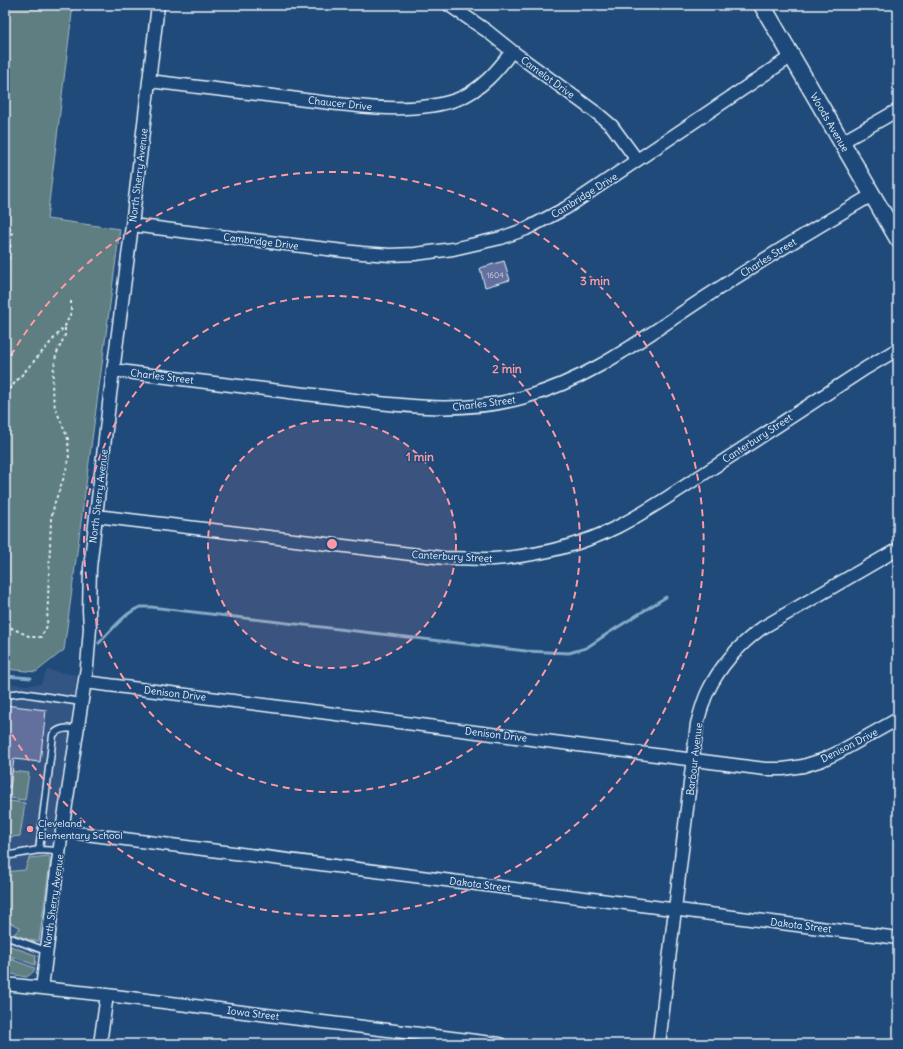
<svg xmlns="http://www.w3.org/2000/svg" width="903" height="1049" viewBox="0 0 903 1049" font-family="Delius,sans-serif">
<rect width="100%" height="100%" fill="#1f4a7a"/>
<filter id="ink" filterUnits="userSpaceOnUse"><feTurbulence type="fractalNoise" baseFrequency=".025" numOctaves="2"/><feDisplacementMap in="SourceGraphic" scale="8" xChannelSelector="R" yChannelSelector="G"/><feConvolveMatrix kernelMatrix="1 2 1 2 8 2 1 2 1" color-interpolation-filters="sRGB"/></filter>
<g filter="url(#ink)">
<!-- built -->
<path fill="#335584" d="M47 670 77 675 36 973H5V683L26 685 41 684Z"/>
<!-- green -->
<path fill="#5e7e82" stroke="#a3b8bd" d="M5 5H73L47 219 120 229 64 650 36 672 5 669Z
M12 771 29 773 25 800 9 798Z
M9 801 25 803 20 836 5 838V829Z
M48 856 50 857V864L39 941H33L14 934 20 928V927L5 921V872L25 870 29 858Z
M10 946 35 955 36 956 35 965 7 955Z
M5 957 35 968C33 973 31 975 26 977L5 973Z"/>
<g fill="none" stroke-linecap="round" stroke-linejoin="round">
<!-- stream -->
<path stroke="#87aac6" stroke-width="3" d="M99 643C110 632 126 611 141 607 144 607 148 607 151 607L526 651 569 653 586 648 610 632 666 597
M5 676 31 678"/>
</g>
<!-- building -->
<path fill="#63709d" stroke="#e8f1f8" d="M504 261 510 280 485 287 480 268Z
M5 705 46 710 40 762 14 759 10 787H5Z"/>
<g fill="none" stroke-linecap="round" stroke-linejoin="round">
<defs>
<path id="lane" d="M5 695 22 693 81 702
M39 850 53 735C60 727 68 728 78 729
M5 856 39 850 59 851
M5 936 46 951"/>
<path id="street" d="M449 5 487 31 512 51 598 114 612 126 637 160
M149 81C196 87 243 92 290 98 341 104 410 117 458 99 481 90 498 70 512 51
M842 142 898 110
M132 225 310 247 362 253 390 255 415 254 453 249 501 238 526 229 566 208 792 56
M113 370C177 379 241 386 305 394 377 402 453 418 525 397 592 379 647 335 704 298 759 262 815 228 872 195
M96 516 444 558C460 558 477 559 493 559 535 556 579 546 617 527 633 519 649 509 665 499L866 368 898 349
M85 682 765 769H783L803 766 822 760 839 752 898 719
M62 831 898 938
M5 984 107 995 500 1044
M42 988 62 831 87 667 90 628 89 610 90 568 110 395 132 225 158 5
M100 1044 107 995
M659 1044 697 724C700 713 703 701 708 691 720 666 739 645 762 628L898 549"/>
<path id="secondary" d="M762 5 898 239"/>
</defs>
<!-- lane casing -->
<use href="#lane" stroke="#e8f1f8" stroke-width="9"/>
<!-- street casing -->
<use href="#street" stroke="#e8f1f8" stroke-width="15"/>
<!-- secondary casing -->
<use href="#secondary" stroke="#e8f1f8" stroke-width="19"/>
<!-- path -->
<path stroke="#e8f1f8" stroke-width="2" stroke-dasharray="3 3" stroke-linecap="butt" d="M5 223 9 227 12 233 5 285
M5 394 65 326 71 313V299
M5 625 31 637H41L47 626 51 519 55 502 64 477 69 459 68 439 55 407 52 391 53 373 56 355 65 335V326"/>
<!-- lane -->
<use href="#lane" stroke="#1f4a7a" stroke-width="6"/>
<!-- street -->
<use href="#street" stroke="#1f4a7a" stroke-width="12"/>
<!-- secondary -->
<use href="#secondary" stroke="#1f4a7a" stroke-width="16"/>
</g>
</g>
<!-- distance rings -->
<circle cx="332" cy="544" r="124" fill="#ff9aa2" fill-opacity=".12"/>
<g fill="none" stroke="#ff9aa2" stroke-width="2" stroke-dasharray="7 5">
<circle cx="332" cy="544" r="124"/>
<circle cx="332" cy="544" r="248"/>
<path d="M5 366A372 372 0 1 1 5 722"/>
</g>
<!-- markers -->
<circle fill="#ff9aa2" stroke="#1f4a7a" stroke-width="1.5" cx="30" cy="829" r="4"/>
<g text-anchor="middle" stroke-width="3" stroke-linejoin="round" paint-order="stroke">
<!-- number labels -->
<g font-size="8" fill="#c7d1e1">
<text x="495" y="278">1604</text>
</g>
<!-- street labels -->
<g font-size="10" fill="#e8f1f8" stroke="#1f4a7a">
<text transform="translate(548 77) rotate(36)" y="4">Camelot Drive</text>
<text transform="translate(340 103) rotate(6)" y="4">Chaucer Drive</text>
<text transform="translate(830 122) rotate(60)" y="4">Woods Avenue</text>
<text transform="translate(138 175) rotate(-83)" y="4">North Sherry Avenue</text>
<text transform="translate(584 195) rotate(-32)" y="4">Cambridge Drive</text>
<text transform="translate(261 241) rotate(7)" y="4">Cambridge Drive</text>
<text transform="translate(768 257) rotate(-32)" y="4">Charles Street</text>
<text transform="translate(162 376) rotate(7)" y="4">Charles Street</text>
<text transform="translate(484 403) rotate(-7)" y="4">Charles Street</text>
<text transform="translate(757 438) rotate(-33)" y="4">Canterbury Street</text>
<text transform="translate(98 496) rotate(-83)" y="4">North Sherry Avenue</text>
<text transform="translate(452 556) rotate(3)" y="4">Canterbury Street</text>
<text transform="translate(175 693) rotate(7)" y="4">Denison Drive</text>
<text transform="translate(496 734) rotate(7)" y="4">Denison Drive</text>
<text transform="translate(849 745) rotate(-27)" y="4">Denison Drive</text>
<text transform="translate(694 759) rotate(-83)" y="4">Barbour Avenue</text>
<text transform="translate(480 884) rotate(7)" y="4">Dakota Street</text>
<text transform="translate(53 901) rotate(-82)" y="4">North Sherry Avenue</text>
<text transform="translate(801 925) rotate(7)" y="4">Dakota Street</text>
<text transform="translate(253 1013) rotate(7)" y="4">Iowa Street</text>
</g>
<!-- poi labels -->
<g font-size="10" fill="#e8f1f8" stroke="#1f4a7a" text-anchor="start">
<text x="38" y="827">Cleveland<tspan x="38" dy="12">Elementary School</tspan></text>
</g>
</g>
<circle cx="332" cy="544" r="6" fill="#ff9aa2" stroke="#1f4a7a" stroke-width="2"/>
<g font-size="12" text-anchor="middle" font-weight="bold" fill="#ff9aa2" stroke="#1f4a7a" stroke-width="3" stroke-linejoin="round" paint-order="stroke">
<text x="595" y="285">3 min</text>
<text x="507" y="373">2 min</text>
<text x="420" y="461">1 min</text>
</g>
<!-- margin -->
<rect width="903" height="1049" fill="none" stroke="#1f4a7a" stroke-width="20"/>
<rect x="10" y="10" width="883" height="1029" fill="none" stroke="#e8f1f8" stroke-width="1.5" filter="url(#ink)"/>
</svg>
